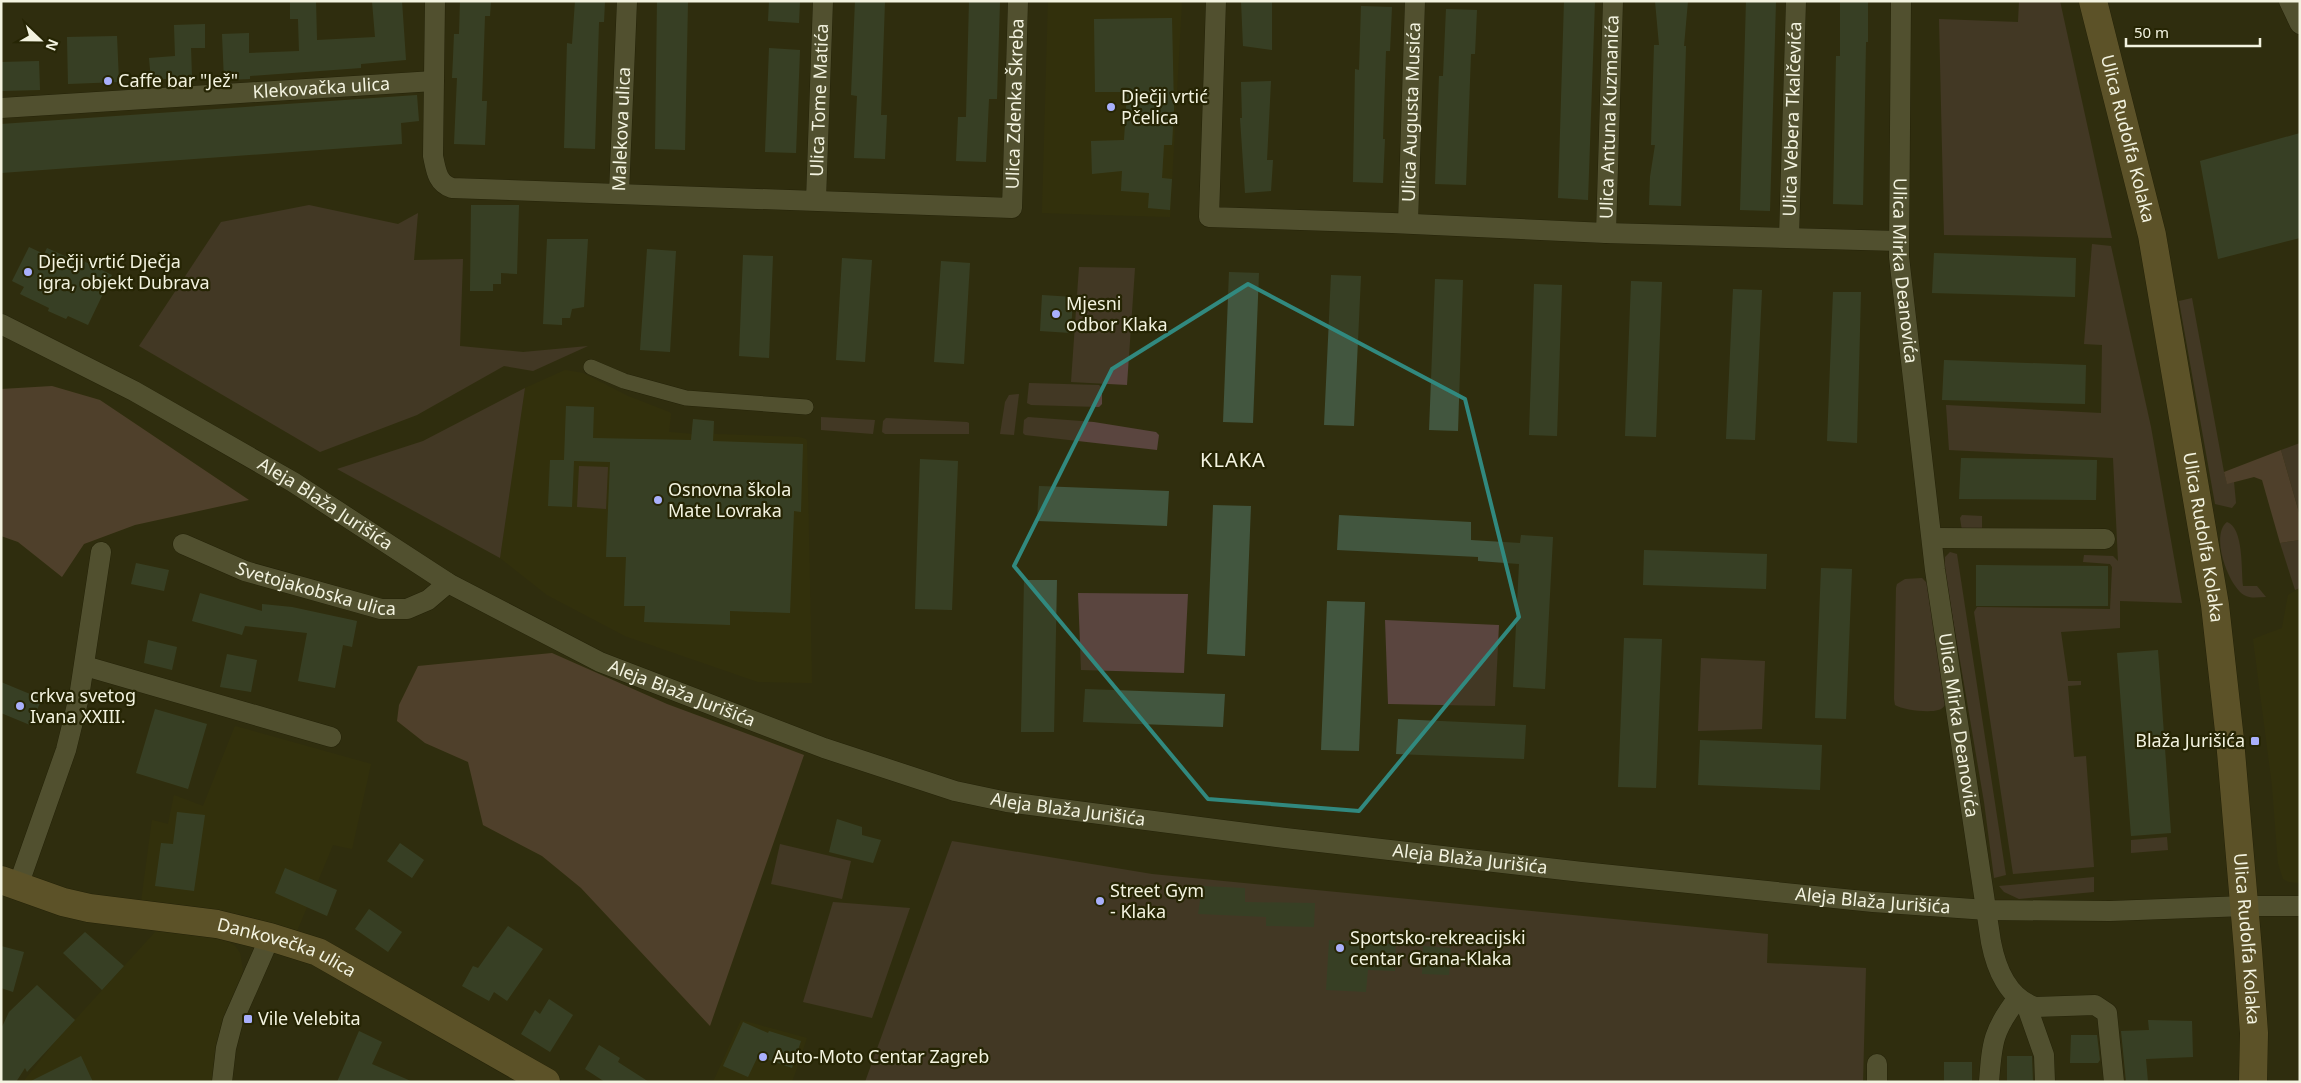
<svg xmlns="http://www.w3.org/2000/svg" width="2301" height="1083" viewBox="0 0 2301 1083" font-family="'Noto Sans',sans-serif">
<rect width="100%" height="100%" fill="#302e0e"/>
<!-- built -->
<path fill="#36340a" d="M1048 1H1182L1170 217 1042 213Z
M565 370 583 373 628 396 669 412 671 414 669 432 692 434 693 419 714 421V434L799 437 806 439 807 442 812 683 758 682 625 636 547 595 500 558 525 388Z
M2300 588V883L2289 882 2283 879 2278 863 2272 785 2253 639 2282 628 2288 595Z
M235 726 371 764 352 849 333 845 297 931 243 915 141 902 152 820 168 824 174 795 203 806Z
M157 930 222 938 235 946 240 953 243 971 213 1082H23L54 1043Z
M741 1020 807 1038 792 1082H713Z"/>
<!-- green -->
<path fill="#5a453f" d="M2019 1H2060L2112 238 1944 235 1939 19 2018 22Z
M309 205 398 224 418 213 414 260 463 259 460 346 523 352 588 346 533 371 504 366 417 415 320 452 139 346 221 222Z
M2092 244 2111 246 2151 427 2182 603 2120 601V628L2061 632 2068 681H2081V685L2068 686 2074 757 2086 756 2094 867 2013 874 1974 612 1977 607 2110 609 2112 567 2110 564 2083 562 2084 555 2113 556 2118 561 2113 458 1949 450 1946 405 2101 413 2102 345 2084 344Z
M1079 267 1135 268 1127 385 1071 382Z
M2192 298 2224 472 2227 483 2234 482 2236 503 2232 508 2215 504 2179 301Z
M1029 383 1099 385 1102 388V404L1099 407 1031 405 1027 403Z
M525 388 500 558 337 469 423 441Z
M1019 394 1014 435 1000 434 1005 402 1009 395Z
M821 417 875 420 873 434 821 430Z
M1028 417 1094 422 1156 432 1159 435 1157 450 1025 435 1023 433 1024 420Z
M886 418 967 422 969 423V434H885L882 432 883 421Z
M2300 443V516L2281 450Z
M579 466 608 467 606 509 577 507Z
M1962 515 1982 516V531H1962L1960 518Z
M2227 522C2244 528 2241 570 2243 586H2257L2266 597C2258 597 2251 599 2244 595 2228 585 2210 535 2227 522Z
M2300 540V588L2295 590 2280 543Z
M1950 552 1957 554 2006 875 1994 878 1984 802 1944 566 1945 557Z
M1922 578 1927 583 1948 699C1946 703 1944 709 1938 710 1929 713 1903 710 1895 705L1894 699 1896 588 1897 584 1905 579Z
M1078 593 1188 594 1184 673 1081 670Z
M1385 620 1499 625 1495 706 1388 704Z
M1701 658 1765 661 1762 729 1698 731Z
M2167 837 2168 850 2131 853V840Z
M952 841 1152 874 1768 934 1767 963 1866 968 1863 1082H865Z
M780 844 851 861 842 899 771 884Z
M2094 877V892L2019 899 2004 892 1999 886Z
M833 902 910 908 872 1018 803 1002Z"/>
<!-- forest -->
<path fill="#77584e" d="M52 386 100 400 249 500 135 525 84 544 62 577 18 542 1 536V389Z
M2281 450 2300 516V540L2280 543 2262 480 2254 477 2227 484 2224 472Z
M552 653 667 704 804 755 710 1026 581 888 542 856 483 825 468 762 425 743 397 721 399 705 418 666Z"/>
<!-- building -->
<path fill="#42563f" d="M290 1H316L317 40 375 37 372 1H402L406 60 361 64V68L250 76V79L224 80 222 34 249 33V53L299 51 298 19H290Z
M460 1H491L490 16H485L482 101H487L485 145 454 144 457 78H452L453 58 454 34H459Z
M575 1H605L604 22H599L595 149 564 148 567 43 572 44Z
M657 1H688L685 150 655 149Z
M769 1H800L799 23 768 21Z
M855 1H885L881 115H887L885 159 854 158 857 96 851 95Z
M969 1H1000L997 99H989L986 162 956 161 958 117H966Z
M1241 1H1272V50L1243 46Z
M1564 1H1595L1588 200 1558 198Z
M1655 1H1688L1684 46H1686L1681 206 1649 205 1650 177 1655 145H1651L1654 45H1659Z
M1746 1H1776L1770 211 1740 210Z
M1840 1H1868V42H1866L1863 205 1833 204 1836 56H1840Z
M1361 6 1392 7 1390 51H1386L1383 139H1385L1383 183 1353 182 1355 69 1359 70Z
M1446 9 1477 10 1475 54H1471L1466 185 1435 184 1439 76H1443Z
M1172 18 1174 109 1172 145H1164L1162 178 1172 179 1170 210 1148 208 1149 193 1121 191 1122 171 1092 174 1091 141 1124 140 1127 92H1095L1094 19Z
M205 24V48H191L192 77 151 80 149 58 175 56 174 25Z
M117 36 119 82 68 84 67 37Z
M769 48 800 50 796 153 765 152Z
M39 61 40 90 1 91V62Z
M1271 81 1267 160H1273L1271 191 1245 193 1240 118H1242L1241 82Z
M417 95 419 121 401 123 402 144 1 173V124Z
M2300 133V238L2218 259 2200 161Z
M471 205H519L517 274 501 273V284H493V291H470Z
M547 239H588L584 307 572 309 570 318H562V325L543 324Z
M29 247 44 254 47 248 67 257 69 254 112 275 88 325 68 316 66 319 48 311 49 308 20 294 24 287 12 281Z
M647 249 676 251 670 352 640 350Z
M1934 253 2076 258 2075 297 1932 293Z
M743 255 773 256 769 358 739 356Z
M842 258 872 260 865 362 836 360Z
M941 261 970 263 964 364 934 362Z
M1229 272 1259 273 1253 423 1223 422Z
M1331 275 1361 276 1354 426 1324 425Z
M1435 279 1463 280 1458 431 1429 430Z
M1631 281 1662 282 1656 437 1625 436Z
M1534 284 1562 285 1557 436 1529 435Z
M1733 289 1762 290 1755 440 1726 439Z
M1833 292H1861L1857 443 1827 441Z
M1042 295 1073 297 1071 333 1040 331Z
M1944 360 2086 365 2085 404 1942 400Z
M566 406 594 407 593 438 691 440 693 419 714 421 713 441 803 444 801 512 794 511 790 613 730 611V625L644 622 645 606H624L626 557H606L610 462 574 461 572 507 548 506 550 460H564Z
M1961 458 2097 460 2096 500 1959 499Z
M920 459 958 461 952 610 915 609Z
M1039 486 1169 491 1167 526 1037 521Z
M1213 505 1251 506 1245 656 1207 654Z
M1339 515 1471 522V540L1520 543 1521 535 1553 537 1545 689 1513 687 1519 564 1478 561V557L1337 550Z
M1644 550 1767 554 1766 589 1643 585Z
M136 563 169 570 164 591 131 584Z
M1976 565 2108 566V606H1976Z
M1821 568 1852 569 1846 719 1815 718Z
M1024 580H1057L1054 732H1021Z
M200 593 262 611V604L292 607 357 621 352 647 343 645 335 688 298 681 307 633 245 626 242 635 192 621Z
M1327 601 1365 602 1359 751 1321 750Z
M1624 638 1662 639 1656 788 1618 787Z
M148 640 177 647 172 670 144 663Z
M2158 650 2171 833 2131 836 2117 653Z
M227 654 257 660 251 692 220 687Z
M1 682 42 699 30 725 1 713Z
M1085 689 1225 694 1223 727 1083 722Z
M155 709 207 724 188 789 136 773Z
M1398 719 1526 725 1524 759 1396 754Z
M1700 740 1822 745 1820 790 1698 785Z
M177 812 205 815 194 891 155 886 161 843 173 844Z
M837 819 862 827V835L881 840 873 863 829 852Z
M400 843 424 860 412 878 387 861Z
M285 868 337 890 327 916 275 893Z
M1202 886 1245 888V902L1315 903 1314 927 1266 926V917L1198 914Z
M369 909 402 932 388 952 355 929Z
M508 926 543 949 507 1001 494 992 489 1001 462 986 473 966 478 968Z
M85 932 124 966 102 990 63 953Z
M1329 940 1396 944 1395 971 1368 970 1366 992 1326 990Z
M1 946 24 952 13 992 1 988Z
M1423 946 1451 948 1449 975 1422 974Z
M37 985 75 1020 27 1072 25 1068 16 1082H1V1029L9 1012Z
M549 999 573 1015 550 1052 521 1034 535 1010 540 1014Z
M2148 1020 2192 1021 2193 1057 2146 1059 2148 1082H2126L2121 1031 2149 1030Z
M743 1022 768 1033 769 1031 801 1041 792 1068 758 1056 748 1077 723 1066Z
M359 1031 382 1042 372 1064 413 1082H337Z
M2071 1035H2097L2100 1060 2098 1063H2070Z
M599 1045 620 1058 618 1062 649 1082H605L585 1069Z
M81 1056 93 1082H29Z
M2007 1056H2032L2033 1082H2007Z
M1944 1062H1972V1082H1944Z"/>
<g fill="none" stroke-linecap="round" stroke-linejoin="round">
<defs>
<path id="pedestrian" d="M591 367 624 381 686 398 806 407"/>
<g id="minor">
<path id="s1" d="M435 1 433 156C436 170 437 183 452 188L1012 208 1018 1"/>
<path d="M1216 1 1209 217 1392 223 1606 233 1898 241"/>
<path id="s2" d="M1901 1 1899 257 1935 570 1991 942C1996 968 2008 998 2035 1007L2095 1005 2107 1013 2114 1082"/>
<path d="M2289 1 2300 24"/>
<path id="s3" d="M1 108 434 81"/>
<path id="s4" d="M619 193 627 1"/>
<path id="s5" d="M816 200 823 1"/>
<path id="s6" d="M1408 223 1415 1"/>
<path id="s7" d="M1606 233 1613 1"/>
<path id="s8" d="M1789 237 1796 1"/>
<path id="s9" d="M1 324 134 391 293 482 448 583 600 662 824 748 955 791 1007 802 1285 838 1582 872 1873 902 1987 910 2110 911 2245 906H2300"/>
<path d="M1932 538 2105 539"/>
<path id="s10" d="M183 544 245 571 381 609H407L428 600 448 583"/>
<path d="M85 666 331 737"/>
<path d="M18 886 66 750 79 697 101 552"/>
<path d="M2026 1004 2044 1055 2045 1082"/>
<path d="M222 1082 226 1048 233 1021 270 937"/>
<path d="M1877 1082V1064"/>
<path d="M1989 1082C1992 1042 1993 1030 2018 998"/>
</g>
<g id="secondary">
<path id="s11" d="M2093 1 2152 235 2215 605 2230 740 2248 950 2254 1033 2253 1082"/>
<path id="s12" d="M1 880 63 902 89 908 217 924 270 937 318 952 546 1082"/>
</g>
</defs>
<!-- pedestrian casing -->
<use href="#pedestrian" stroke="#181600" stroke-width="16"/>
<!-- minor casing -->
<use href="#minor" stroke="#181600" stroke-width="21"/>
<!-- secondary casing -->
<use href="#secondary" stroke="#181600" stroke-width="29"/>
<!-- pedestrian -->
<use href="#pedestrian" stroke="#7b7b58" stroke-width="15"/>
<!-- minor -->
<use href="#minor" stroke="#7b7b58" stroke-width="20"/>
<!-- secondary -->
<use href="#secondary" stroke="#937f48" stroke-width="28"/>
</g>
<!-- marked area -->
<path d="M0 0H2301V1083H0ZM1248 284 1465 399 1519 617 1359 811 1208 799 1014 566 1112 369Z" fill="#302e0e" fill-opacity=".55" fill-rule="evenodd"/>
<path fill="none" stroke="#31897f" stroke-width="4" stroke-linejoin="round" d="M1248 284 1465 399 1519 617 1359 811 1208 799 1014 566 1112 369Z"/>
<!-- markers -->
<g fill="#a9b0fc" stroke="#262504" stroke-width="2">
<circle cx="108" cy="81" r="5"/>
<circle cx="1111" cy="107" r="5"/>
<circle cx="28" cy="272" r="5"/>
<circle cx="1056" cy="314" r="5"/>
<circle cx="658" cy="500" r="5"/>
<circle cx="20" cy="706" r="5"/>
<rect x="2250" y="736" width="10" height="10" rx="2.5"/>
<circle cx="1100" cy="901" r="5"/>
<circle cx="1340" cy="948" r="5"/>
<rect x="243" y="1014" width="10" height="10" rx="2.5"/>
<circle cx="763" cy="1057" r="5"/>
</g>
<g text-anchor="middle" stroke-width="4.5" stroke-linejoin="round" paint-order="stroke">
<!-- poi labels -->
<g font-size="18" fill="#f3f3e0" stroke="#262504" text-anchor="start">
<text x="118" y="87">Caffe bar "Jež"</text>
<text x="1121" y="103">Dječji vrtić<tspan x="1121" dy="21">Pčelica</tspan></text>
<text x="38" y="268">Dječji vrtić Dječja<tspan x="38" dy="21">igra, objekt Dubrava</tspan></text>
<text x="1066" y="310">Mjesni<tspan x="1066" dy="21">odbor Klaka</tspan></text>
<text x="668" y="496">Osnovna škola<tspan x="668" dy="21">Mate Lovraka</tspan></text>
<text x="30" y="702">crkva svetog<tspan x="30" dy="21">Ivana XXIII.</tspan></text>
<text x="2245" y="747" text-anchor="end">Blaža Jurišića</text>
<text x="1110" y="897">Street Gym<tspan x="1110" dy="21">- Klaka</tspan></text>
<text x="1350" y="944">Sportsko-rekreacijski<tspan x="1350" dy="21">centar Grana-Klaka</tspan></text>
<text x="258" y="1025">Vile Velebita</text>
<text x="773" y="1063">Auto-Moto Centar Zagreb</text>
</g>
<!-- street labels -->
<g font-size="18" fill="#f3f3e0" stroke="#262504">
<text dy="6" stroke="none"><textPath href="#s3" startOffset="321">Klekovačka ulica</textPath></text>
<text dy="6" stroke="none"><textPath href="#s5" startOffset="100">Ulica Tome Matića</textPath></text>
<text dy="6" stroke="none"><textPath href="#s1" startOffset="859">Ulica Zdenka Škreba</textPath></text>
<text dy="6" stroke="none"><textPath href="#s6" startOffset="111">Ulica Augusta Musića</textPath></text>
<text dy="6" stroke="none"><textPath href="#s7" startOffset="116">Ulica Antuna Kuzmanića</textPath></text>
<text dy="6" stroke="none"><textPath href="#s8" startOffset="118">Ulica Vebera Tkalčevića</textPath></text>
<text dy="6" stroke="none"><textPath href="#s4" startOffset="64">Malekova ulica</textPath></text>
<text dy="6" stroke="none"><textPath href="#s11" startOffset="142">Ulica Rudolfa Kolaka</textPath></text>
<text dy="6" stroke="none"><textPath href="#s2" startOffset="270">Ulica Mirka Deanovića</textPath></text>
<text dy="6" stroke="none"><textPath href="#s9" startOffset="371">Aleja Blaža Jurišića</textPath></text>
<text dy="6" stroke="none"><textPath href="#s11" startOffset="548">Ulica Rudolfa Kolaka</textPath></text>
<text dy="6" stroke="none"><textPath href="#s10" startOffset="141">Svetojakobska ulica</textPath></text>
<text dy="6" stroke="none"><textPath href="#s9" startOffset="776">Aleja Blaža Jurišića</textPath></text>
<text dy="6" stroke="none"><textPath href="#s2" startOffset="728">Ulica Mirka Deanovića</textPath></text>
<text dy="6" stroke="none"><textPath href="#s9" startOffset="1181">Aleja Blaža Jurišića</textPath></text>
<text dy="6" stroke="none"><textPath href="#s9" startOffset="1586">Aleja Blaža Jurišića</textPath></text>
<text dy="6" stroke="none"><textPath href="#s9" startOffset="1991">Aleja Blaža Jurišića</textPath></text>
<text dy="6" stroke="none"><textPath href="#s11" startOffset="952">Ulica Rudolfa Kolaka</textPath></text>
<text dy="6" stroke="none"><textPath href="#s12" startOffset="295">Dankovečka ulica</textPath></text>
</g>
<!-- quarter labels -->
<g font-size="20" letter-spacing="1" fill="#f3f3e0" stroke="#262504">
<text x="1233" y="467">KLAKA</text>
</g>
</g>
<!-- border -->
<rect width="2301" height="1083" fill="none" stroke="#f3f3e0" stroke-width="5"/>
<!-- north arrow -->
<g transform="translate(40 40) rotate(112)" stroke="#262504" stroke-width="4" paint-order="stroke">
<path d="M0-4L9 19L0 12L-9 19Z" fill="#f3f3e0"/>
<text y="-8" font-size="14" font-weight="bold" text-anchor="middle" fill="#f3f3e0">N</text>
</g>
<!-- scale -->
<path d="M2126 38v8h134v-8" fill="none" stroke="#f3f3e0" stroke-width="2.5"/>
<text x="2134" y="38" font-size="15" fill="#f3f3e0" stroke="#262504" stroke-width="4" paint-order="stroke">50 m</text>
</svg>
